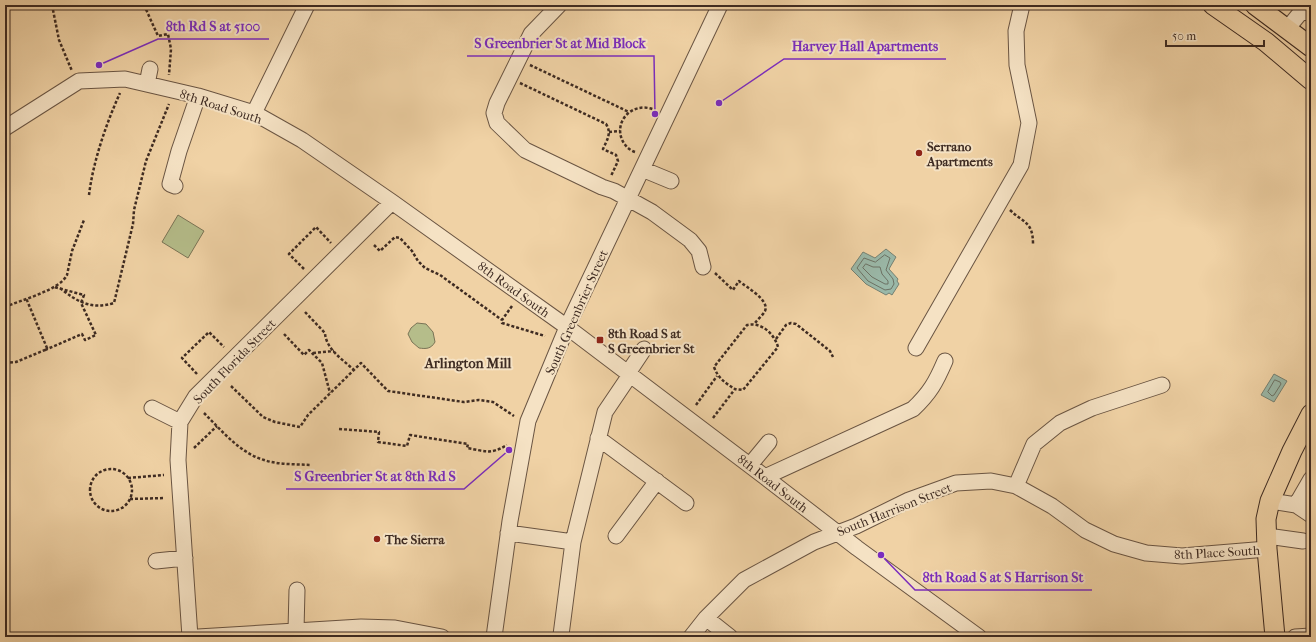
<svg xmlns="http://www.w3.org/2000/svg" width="1316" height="642" viewBox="0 0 1316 642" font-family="'IM FELL French Canon',serif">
<rect width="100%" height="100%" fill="#f0d2a5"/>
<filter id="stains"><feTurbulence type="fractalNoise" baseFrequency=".005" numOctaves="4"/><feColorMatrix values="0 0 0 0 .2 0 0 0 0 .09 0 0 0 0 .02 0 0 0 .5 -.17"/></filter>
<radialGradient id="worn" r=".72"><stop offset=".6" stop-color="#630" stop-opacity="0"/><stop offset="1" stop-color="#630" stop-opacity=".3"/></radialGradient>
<!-- green -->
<path fill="#b5bd8a" stroke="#7a7456" d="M178 215 204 231 188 258 162 242Z
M417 323 426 324 433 332 435 342C431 349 426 349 419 348L412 342 408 334 411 328Z"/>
<!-- water -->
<path fill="#9ab8a8" stroke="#758072" d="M886 249 896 257 889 269 898 279 897 281 899 284 892 295 889 293 886 295 866 284 851 269 863 252 875 258Z
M1274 374 1287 381 1274 402 1261 395Z"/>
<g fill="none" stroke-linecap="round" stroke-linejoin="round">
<!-- shore -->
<path stroke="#6c7265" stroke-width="1" d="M885 255 890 258 886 270 893 279 894 284 891 289 885 290 868 281 857 268 864 258 875 262Z
M866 264 873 267H880L882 274 888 281V284H885L872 277 863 268Z
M1275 380 1280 382 1281 384 1274 395 1272 396 1268 392Z"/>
<defs>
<path id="minor" d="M559 5 531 34 497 103 494 113 497 123 525 150 602 187 614 191 652 212 690 240 699 251 703 267
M1287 29 1301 12H1306L1311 14
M147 84 150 69
M254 113 307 5
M5 128 79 81 125 79 198 96 254 113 302 140 392 202 567 327 765 477 857 548 979 637
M642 169 671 181
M175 186 170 184 179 151 198 96
M916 348 1021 165 1029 123 1017 65 1016 31 1022 5
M628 373 644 349
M152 408 180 422
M598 438 686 503
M750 465 769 442
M765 477 913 409C930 393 936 382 945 361
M1016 486 1034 444 1060 423 1092 408 1162 385
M1270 501 1296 505 1311 515
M1296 505 1311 479
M508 533 573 542
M616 536 657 481
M1267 536 1303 541
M156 561 185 558
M706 618 730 637
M296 630 297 590
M561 635 573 542 605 412 630 375
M190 637 178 460 180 422 196 396 392 202
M198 637 361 627 395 628 442 637
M494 637 510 521 528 421 567 327 720 5
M691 637 706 618 744 580 814 542 856 526 909 500 956 483 991 481 1016 486 1052 506 1085 530 1114 544 1146 553 1182 556 1267 549
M1295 637 1311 636"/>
<path id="major" d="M1213 5 1266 42 1311 80
M1255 5 1311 47
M1275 637 1267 549 1266 519 1270 501 1292 451 1311 414"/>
</defs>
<!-- minor casing -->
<use href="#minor" stroke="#6a5543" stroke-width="17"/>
<!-- major casing -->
<use href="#major" stroke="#3e2b22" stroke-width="21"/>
<!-- path -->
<path stroke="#3e2b22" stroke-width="2.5" stroke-dasharray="3 2" stroke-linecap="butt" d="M52 5 59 40 72 71
M144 5 158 36 168 34 171 49 169 75
M530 65 629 112
M520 83 606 124C612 133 607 140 603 149L616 155 618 161 611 176
M609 132 620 131
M635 152C632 151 629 149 627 147 609 128 629 99 655 110
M89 195C93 162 106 124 120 93
M1010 210C1023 223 1033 221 1033 244
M374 245 380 251 395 237 400 238 412 251 418 261 425 268 440 275 502 320
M304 269 289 254 316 227 331 243
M715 273 733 290 739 281C746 287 770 300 765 311 763 315 758 319 755 323
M60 288C77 302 92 310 114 303L133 224 134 210 146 161 169 104
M512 306 502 320V323L545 336
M5 307C21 300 60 290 67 275L72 251 84 220
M305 312 325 333C326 349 342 359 354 370
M284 334 304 355 309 350 322 363 330 393
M776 339 786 325 791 323 796 324 830 351 833 357
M45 350 82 334 85 340 96 335 81 303 84 295 54 287
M313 353 334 351
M5 363 16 362 45 350 47 348 26 298
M197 374 182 358 209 332 224 347
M231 386 263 417 275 422 300 427 308 415 361 363 388 391 464 402 479 400 493 402 514 416
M696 405 717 376
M204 413C222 431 240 453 264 460 279 465 296 464 311 465
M713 418 735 389 743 390 778 347C774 333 761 322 747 325L714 367C718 378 725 383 735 389
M339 429 379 432 378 442 407 446 410 435 468 444 467 448C485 451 490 455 507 445
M194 448 217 426
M90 490a21 21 0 1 1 42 0a21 21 0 1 1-42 0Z
M128 478 164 475
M130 499 165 498"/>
<!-- minor -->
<use href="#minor" stroke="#f5e2c4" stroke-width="15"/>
<!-- major -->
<use href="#major" stroke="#f0d2a5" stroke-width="19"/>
</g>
<!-- markers -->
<g fill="#8f2418" stroke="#f5e2c4" stroke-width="1.5">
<circle cx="919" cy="153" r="4"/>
<rect x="596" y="336" width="8" height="8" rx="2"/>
<circle cx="377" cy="539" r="4"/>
</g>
<g text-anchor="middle" stroke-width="4" stroke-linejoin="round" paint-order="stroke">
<!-- street labels -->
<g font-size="13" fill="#3e2b22" stroke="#f5e2c4">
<text transform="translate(221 106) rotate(18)" y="5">8th Road South</text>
<text transform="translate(514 289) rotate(36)" y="5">8th Road South</text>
<text transform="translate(576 312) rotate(-66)" y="5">South Greenbrier Street</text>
<text transform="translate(234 361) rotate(-46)" y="5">South Florida Street</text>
<text transform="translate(773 483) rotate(38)" y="5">8th Road South</text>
<text transform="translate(894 509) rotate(-22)" y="5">South Harrison Street</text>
<text transform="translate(1217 552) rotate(-3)" y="5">8th Place South</text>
</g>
<!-- poi labels -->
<g font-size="13" font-weight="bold" fill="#3e2b22" stroke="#f5e2c4" text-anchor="start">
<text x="927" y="151">Serrano<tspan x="927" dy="15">Apartments</tspan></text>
<text x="608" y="338">8th Road S at<tspan x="608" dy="15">S Greenbrier St</tspan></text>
<text x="385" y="544">The Sierra</text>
</g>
<!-- neighbourhood labels -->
<g font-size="14" font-weight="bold" fill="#3e2b22" stroke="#f5e2c4">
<text x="468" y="368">Arlington Mill</text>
</g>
</g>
<!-- callouts -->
<path fill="none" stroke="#7b2cbf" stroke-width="1.5" d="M99 65L158 39H269M655 114L654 56H467M719 103L784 59H946M509 450L464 489H286M881 555L915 590H1092"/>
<g fill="#7b2cbf" stroke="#f5e2c4" stroke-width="1.5">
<circle cx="99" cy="65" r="4"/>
<circle cx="655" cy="114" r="4"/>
<circle cx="719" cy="103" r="4"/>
<circle cx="509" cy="450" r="4"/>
<circle cx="881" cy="555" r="4"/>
</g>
<g font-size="14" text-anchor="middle" font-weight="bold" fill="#7b2cbf" stroke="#f5e2c4" stroke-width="4" stroke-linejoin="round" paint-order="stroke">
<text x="213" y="31">8th Rd S at 5100</text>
<text x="560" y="48">S Greenbrier St at Mid Block</text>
<text x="865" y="51">Harvey Hall Apartments</text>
<text x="375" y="481">S Greenbrier St at 8th Rd S</text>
<text x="1003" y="582">8th Road S at S Harrison St</text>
</g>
<!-- margin -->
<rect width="1316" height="642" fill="none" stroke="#f0d2a5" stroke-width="20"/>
<rect x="6" y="6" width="1304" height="630" fill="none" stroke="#3e2b22" stroke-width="2"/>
<rect x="10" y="10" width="1296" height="622" fill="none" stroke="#3e2b22"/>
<!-- scale -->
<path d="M1166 40v6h98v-6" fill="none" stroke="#3e2b22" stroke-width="2"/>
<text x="1172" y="40" font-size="12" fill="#3e2b22" stroke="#f5e2c4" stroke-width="3" paint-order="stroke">50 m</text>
<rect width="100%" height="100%" filter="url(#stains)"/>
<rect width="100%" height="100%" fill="url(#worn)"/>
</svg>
